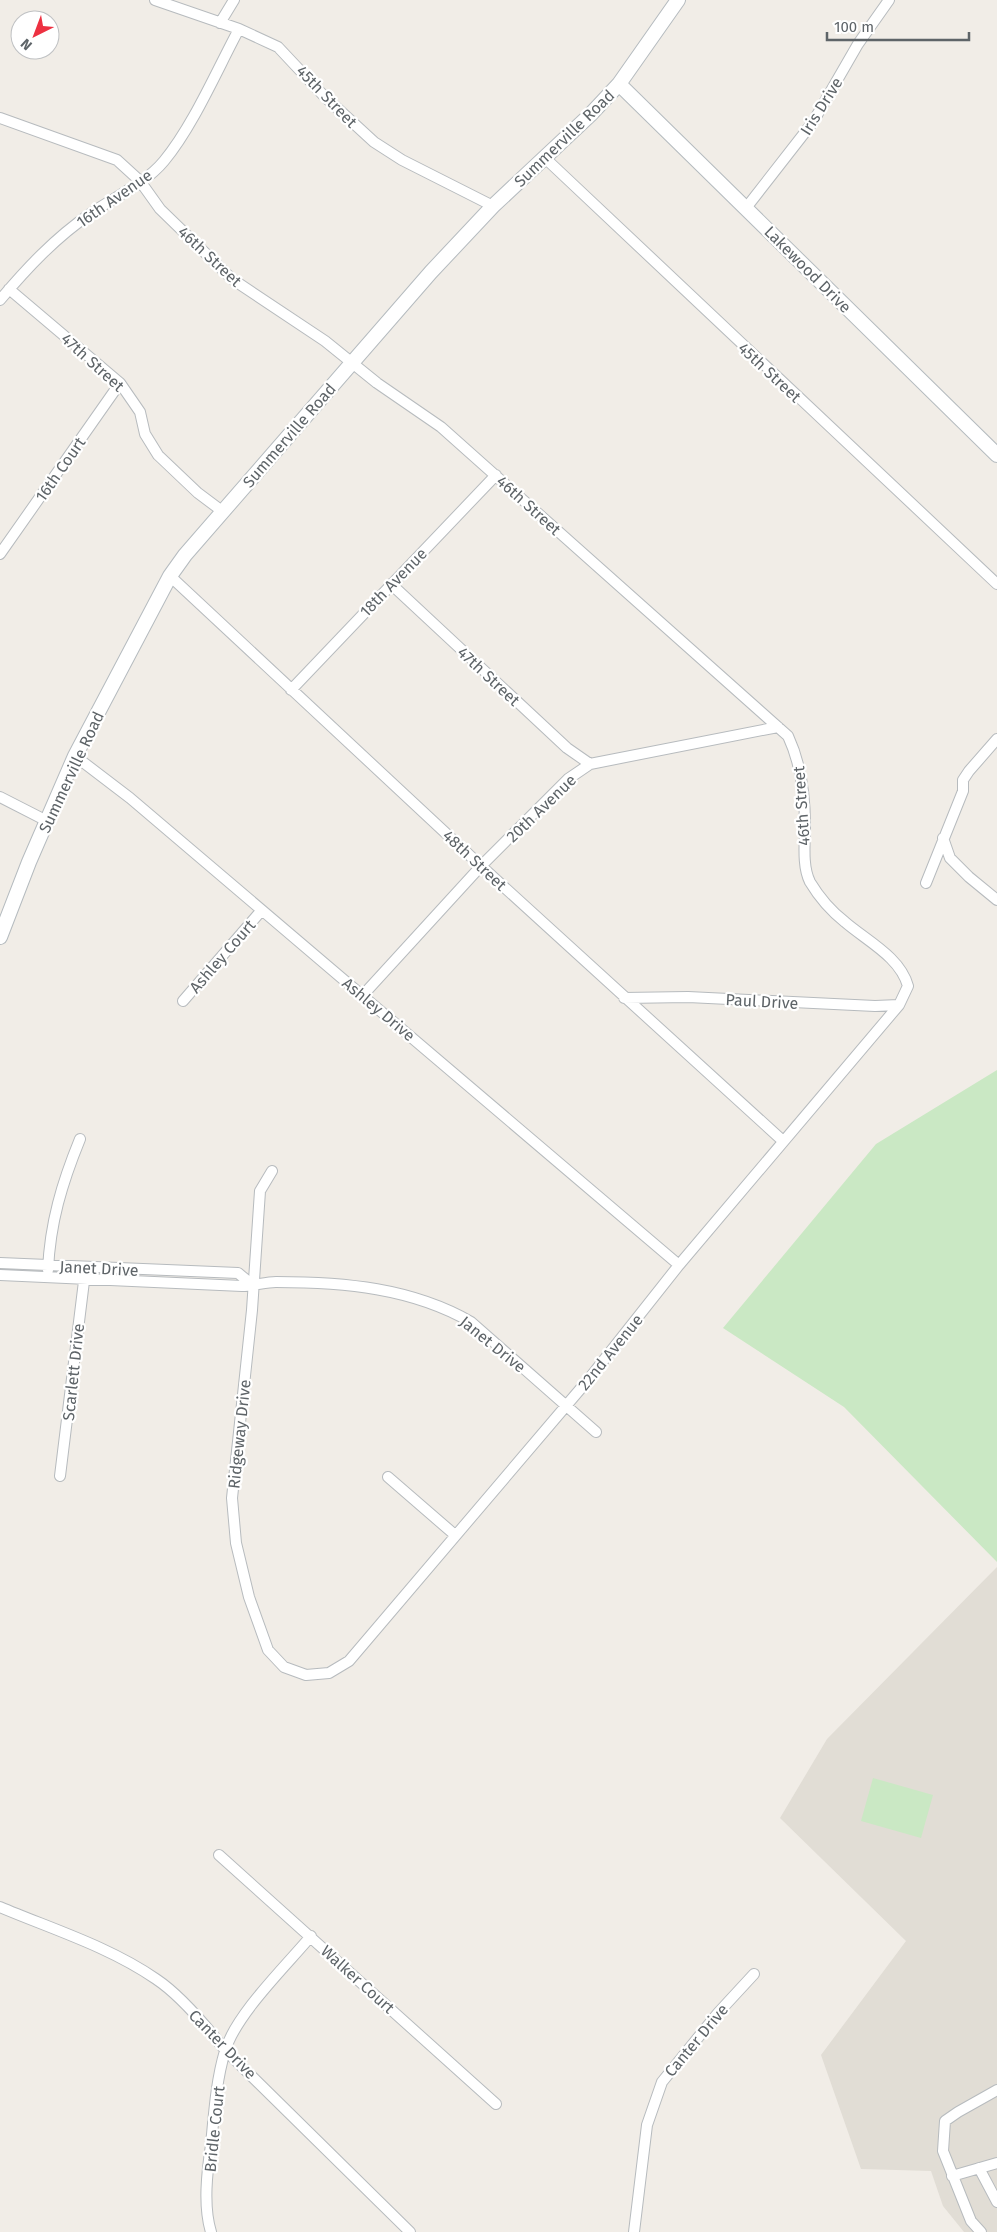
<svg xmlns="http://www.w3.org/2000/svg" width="997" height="2232" viewBox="0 0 997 2232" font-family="'Fira Sans',sans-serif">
<rect width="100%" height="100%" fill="#f1ede7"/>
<!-- education -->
<path fill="#e1ddd5" d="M997 1567V2232H964L943 2206 931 2171 861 2169 821 2055 906 1941 780 1818 827 1739Z"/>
<!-- green -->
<path fill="#cae8c4" d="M997 1070V1562L844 1407 723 1328 876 1144Z
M873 1778 933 1795 921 1838 861 1821Z"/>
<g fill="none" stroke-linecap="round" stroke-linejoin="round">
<defs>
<path id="street" d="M155 0 239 29 278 47 324 96 374 142 402 160 493 206
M220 23 234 0
M0 118 117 160 140 181 160 209 232 279 325 341 377 383 441 427 788 736C801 764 805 794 805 825 805 843 802 866 810 882 819 897 831 911 845 922 867 941 900 957 908 986L899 1005 679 1265 588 1380 349 1661 329 1673 306 1675 284 1667 268 1650 249 1597 236 1543 232 1498 252 1310 260 1191 272 1171
M545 158 997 584
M746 208 813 122 858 44 889 0
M9 289 120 383 140 412 145 434 158 455 198 493 222 511
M0 300C27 268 55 238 90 214 114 197 145 184 164 161 193 126 217 70 239 29
M0 554 120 383
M170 576 481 866 783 1141
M391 584 567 748 590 764
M291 690 496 475
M75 756 130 798 679 1265
M0 797 47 821
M943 838 950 858 969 877 997 900
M926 883 963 791V780L969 771 997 739
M363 995 481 866 568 779 590 764 778 727
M624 998 688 997 875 1006 899 1005
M183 1001 261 911
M0 1263 238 1273 254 1286
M48 1270C50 1223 62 1183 80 1139
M0 1275 242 1286C254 1286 265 1282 276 1282 344 1282 412 1288 471 1322L596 1432
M60 1476 85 1273
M388 1477 455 1535
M219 1855 496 2104
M0 1907C52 1929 110 1947 156 1979 180 1995 207 2027 225 2050L410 2232
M979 2168 997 2202
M952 2176 997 2163
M211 2232C203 2206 207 2172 211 2145 214 2114 216 2081 225 2051 236 2014 286 1966 311 1936
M634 2232 647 2125 662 2082 718 2013 754 1974
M981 2232 971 2221 943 2151 945 2121 958 2112 997 2090"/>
<path id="secondary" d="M619 84 997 455
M0 937 29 862 75 756 170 576 185 555 431 272 493 206 590 115 619 84 678 0"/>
</defs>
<!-- street casing -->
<use href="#street" stroke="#b7bbbe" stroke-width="12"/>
<!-- secondary casing -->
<use href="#secondary" stroke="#b5bbbf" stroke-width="16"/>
<!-- street -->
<use href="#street" stroke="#fff" stroke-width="10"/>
<!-- secondary -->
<use href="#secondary" stroke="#fff" stroke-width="14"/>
</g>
<g text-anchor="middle" stroke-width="4.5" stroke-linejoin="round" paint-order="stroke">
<!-- street labels -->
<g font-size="16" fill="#5e6468" stroke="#fff">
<text transform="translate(327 96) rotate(46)" y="6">45th Street</text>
<text transform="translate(821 106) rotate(-58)" y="6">Iris Drive</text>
<text transform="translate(564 138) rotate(-44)" y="6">Summerville Road</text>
<text transform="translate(114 198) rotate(-35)" y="6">16th Avenue</text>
<text transform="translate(210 256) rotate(43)" y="6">46th Street</text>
<text transform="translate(808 269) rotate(45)" y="6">Lakewood Drive</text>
<text transform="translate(93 362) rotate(42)" y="6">47th Street</text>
<text transform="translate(770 372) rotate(43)" y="6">45th Street</text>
<text transform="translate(289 435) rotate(-49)" y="6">Summerville Road</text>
<text transform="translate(60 469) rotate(-55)" y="6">16th Court</text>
<text transform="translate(529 505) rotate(42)" y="6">46th Street</text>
<text transform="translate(393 582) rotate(-46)" y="6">18th Avenue</text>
<text transform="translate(489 676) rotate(43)" y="6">47th Street</text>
<text transform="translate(71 772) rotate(-65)" y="6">Summerville Road</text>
<text transform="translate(801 806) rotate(-94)" y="6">46th Street</text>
<text transform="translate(541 808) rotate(-44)" y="6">20th Avenue</text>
<text transform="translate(475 860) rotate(43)" y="6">48th Street</text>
<text transform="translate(222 956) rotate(-49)" y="6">Ashley Court</text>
<text transform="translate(762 1001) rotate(3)" y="6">Paul Drive</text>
<text transform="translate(379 1009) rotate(40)" y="6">Ashley Drive</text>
<text transform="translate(99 1268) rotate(3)" y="6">Janet Drive</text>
<text transform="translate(493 1344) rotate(39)" y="6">Janet Drive</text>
<text transform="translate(610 1352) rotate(-51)" y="6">22nd Avenue</text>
<text transform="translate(73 1372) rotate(-84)" y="6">Scarlett Drive</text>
<text transform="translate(239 1434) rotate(-84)" y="6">Ridgeway Drive</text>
<text transform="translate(358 1979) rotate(42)" y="6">Walker Court</text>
<text transform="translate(696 2040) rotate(-50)" y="6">Canter Drive</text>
<text transform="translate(223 2044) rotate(46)" y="6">Canter Drive</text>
<text transform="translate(214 2129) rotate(-84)" y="6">Bridle Court</text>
</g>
</g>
<!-- north arrow -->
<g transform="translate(35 35) rotate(222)"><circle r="24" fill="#ffffff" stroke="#bfc1c3"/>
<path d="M0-4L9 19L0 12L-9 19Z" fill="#ed3141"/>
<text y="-8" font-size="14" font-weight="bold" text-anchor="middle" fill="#5e6468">N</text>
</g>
<!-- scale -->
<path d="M827 32v8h142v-8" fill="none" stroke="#5e6468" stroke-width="2.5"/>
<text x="834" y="32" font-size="15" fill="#5e6468" stroke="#ffffff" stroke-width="4" paint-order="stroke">100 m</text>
</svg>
